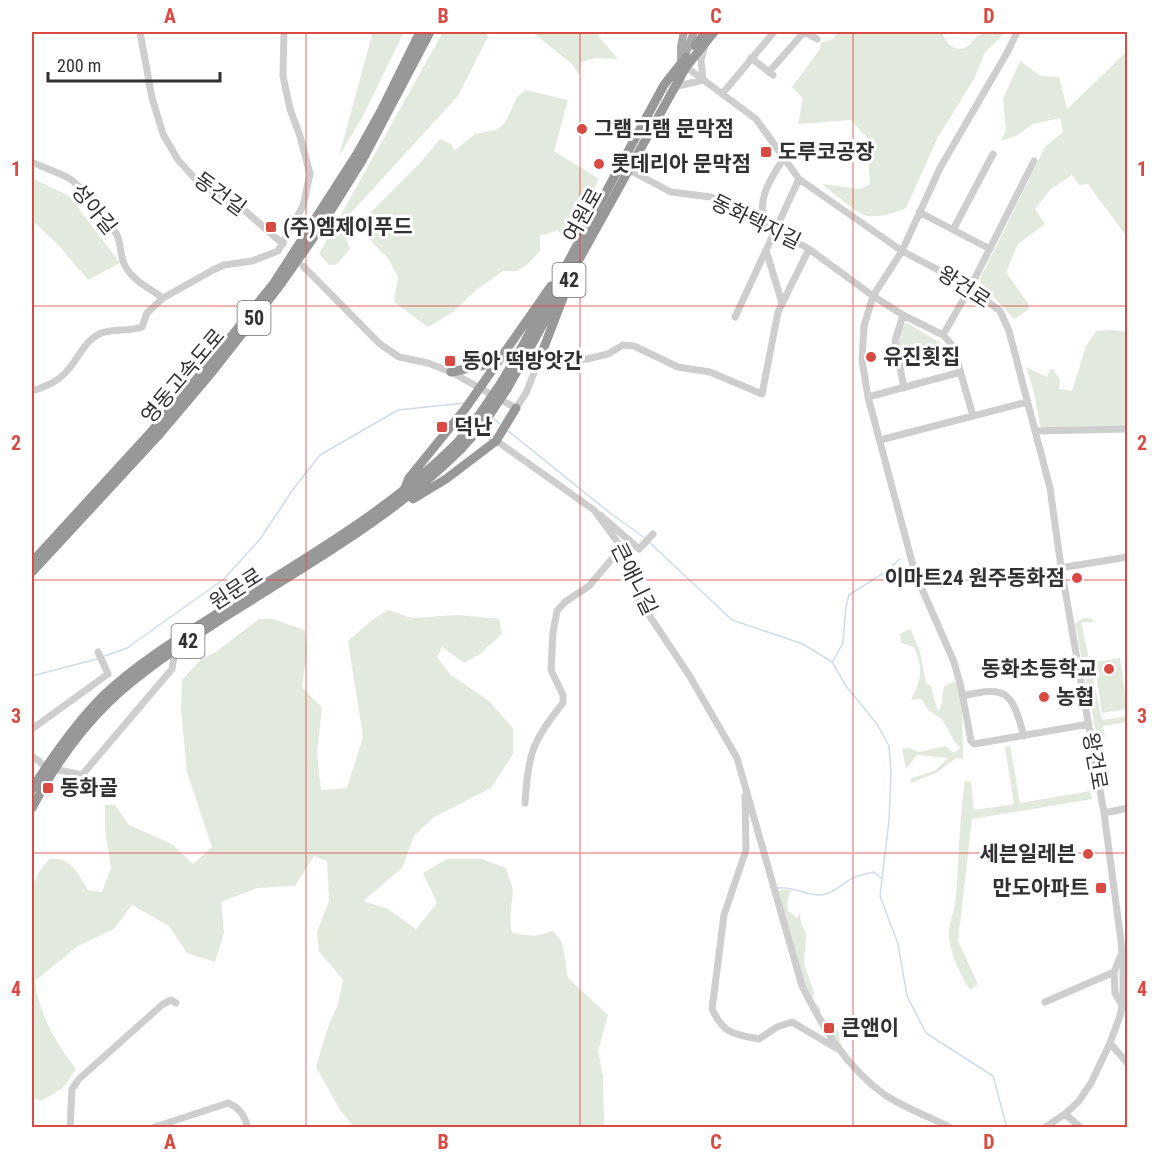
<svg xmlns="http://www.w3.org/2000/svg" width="1159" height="1159" viewBox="0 0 1159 1159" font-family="'Roboto Condensed','Noto Sans KR',sans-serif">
<rect width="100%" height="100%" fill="#fff"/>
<!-- green -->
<path fill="#e2e9dd" d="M368 32H404L362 118 339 156 372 35Z
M443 32H486L488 37 458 96 350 214 344 233 350 249 336 265H329L319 254Z
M532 32H595L618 59 597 58 581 62 579 75 572 64Z
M838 32H942C946 44 957 56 970 44 971 43 975 38 976 37 984 32 995 31 1004 32L1001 37 985 52 974 79 938 137 906 208C895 213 877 219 864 215 854 211 832 192 822 184L860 189 870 184 867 138 851 120 798 124 803 99 792 87 820 49 821 42 832 40Z
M1127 51V237L1088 184 1079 185 1072 175 1051 189 1035 209 1045 224 1018 244 1006 272 1029 305 1028 310 1014 319 979 281 1045 147 1063 132 1060 118 1033 124 1016 136 1001 141 1006 130 1003 99 1020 61 1041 76 1059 77 1067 109Z
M526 90 568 100 554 151 599 179 570 239 565 238 557 230 545 235 540 234V251L529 263 517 271H503L476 290 453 312 428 327 394 302 398 277 388 259 357 226 420 163 440 139 451 144 454 151 475 134 496 130 505 123 517 97Z
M32 178 69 196 120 263 88 280 60 247 32 220Z
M907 323 947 347 899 359 898 336 903 324Z
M1113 330 1127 332V430H1041L1034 392 1026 367 1047 377 1050 369H1053L1060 380 1059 389 1072 391 1086 346 1096 331Z
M388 610 412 618 458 615 499 619 502 634 480 654 464 663 442 647 437 657 451 675 489 701 513 728V754L491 788 434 817 414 836 402 868 363 901 388 909 416 929 437 903 423 873 447 859H482L506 868 513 890 510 920 512 933 535 936 553 931 562 942 568 978 608 1015 598 1051 603 1076 604 1127H354L340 1110 316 1067 329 1024 338 1004 343 980 319 951 317 932 329 901 327 861 314 856 295 886 257 888 221 902 224 933 215 962 187 953 169 926 132 905 114 929 78 946 35 981C39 1015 56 1043 76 1069L63 1088 41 1101 32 1097V889L39 872 49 859C71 856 78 874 88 890L102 892 111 868 105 828V805H115L129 825 172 844 193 864 212 847 187 772 181 710 182 680 199 661 217 651 259 619H273L305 630 307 651 302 687 322 708 317 752 321 790 347 788 363 737 348 641 371 621Z
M1084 618 1092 619 1094 622H1081L1102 720 1127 716V722L1103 726 1105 737 1097 738 1075 623Z
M907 630H911L920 652 926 683 931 686 938 712 941 706 944 686 958 680 962 711 963 759 956 758 938 772 911 783 910 781 912 778 936 770 948 758 917 755 906 769 902 749 909 748 919 752 945 746 954 753 960 748 954 741 942 719 929 711 921 699 911 700C921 679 924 669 914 647L901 643 900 634Z
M1120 658 1127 709 1102 713 1094 662Z
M1010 746 1020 803 1090 791 1092 799 972 819 958 941 978 984 970 990C961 975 951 957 949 938 948 923 955 912 956 897 959 858 959 820 965 781L971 782 974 810 1014 804 1005 747Z
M782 890H791L787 902 788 911 797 918 800 913 801 924 806 933 804 964 814 992 813 999 820 1008V1015L839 1032C839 1050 855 1065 865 1080L818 1018 804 982 778 891Z"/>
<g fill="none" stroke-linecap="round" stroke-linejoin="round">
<!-- stream -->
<path stroke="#cedceb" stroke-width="1.5" d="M493 418 501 425
M507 430 610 513 645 538
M648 541 732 620 803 644 832 662 846 686 877 724 889 746 891 772 889 821 880 896 898 944 907 996 926 1033 993 1076 1007 1128
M105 656 127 648 224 579 260 539 294 488 320 455 398 410 465 403
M833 661 843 643 846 606 849 595 885 572 900 559
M32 676 97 659
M777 888C792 886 806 895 820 895 834 894 843 882 855 877 861 875 867 873 874 872L881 878"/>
<!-- minor -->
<path stroke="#cecece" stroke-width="7" d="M140 32 152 98 163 134 178 160 199 183 243 209 283 244
M804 32 817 39
M1017 32 1008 51 940 168 902 251 873 296 864 326 862 360 868 397 915 573 954 662 961 687 971 741 974 744 1089 724
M751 58 773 75
M686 67 756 119 799 179 902 251 965 284 1000 311 1009 331 1050 488 1061 567 1104 813 1121 941 1123 969V1001L1120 1016 1110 1043 1091 1083 1079 1101 1065 1114 1044 1128
M769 72 804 32
M674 87 703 80 701 60 705 45
M722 94 774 32
M32 162C43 168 65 174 73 181 87 194 108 218 117 235 121 244 120 252 123 261 129 279 149 288 163 298
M629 170 671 192 711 197 765 225 809 249 873 296 903 315 943 335 953 346 973 416
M919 212 990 249
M765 225C756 200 770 180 783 159
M953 230 993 154
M766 250 782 303
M303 266 380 344 399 357 428 363 451 372 516 408 526 393 541 355 573 360 587 359 608 354 623 345 634 346 678 367 710 372 762 394 778 312 809 249
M903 315 895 341 904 388
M735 317 799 179
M943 335 970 288 1034 161
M32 391C43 387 56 383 65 373 78 361 82 343 99 334 112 328 128 332 142 327L147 313 163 298 213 270 224 265 252 261 278 251 303 206 310 174 300 136 290 109 283 76 284 32
M868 397 961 372
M460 415 594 510 627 555 639 600 689 675 737 758 802 986C823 1028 846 1067 885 1095 905 1108 930 1117 951 1128
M1035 431 1128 429
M880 440 1027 402
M600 515 639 549 653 534
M1053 569 1128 557
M963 696C1008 685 1012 693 1024 736
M32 729 108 674 98 652
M32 756 46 767
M54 769 82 775 172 669 175 650
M745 796 746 850 724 915 712 1009C724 1034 733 1034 759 1039L777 1027 792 1022 836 1048
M525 803C528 754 532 741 563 703V695L551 670 553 632 557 611 565 602 589 586 621 548
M1104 813 1128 808
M1120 957 1114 972 1115 993 1122 1005
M1045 1002 1114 972
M1110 1043 1128 1064
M1065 1114 1081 1128
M70 1128 72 1089 79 1079 163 1004 171 1000 176 1003
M152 1128 228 1103C240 1108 244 1115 248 1128"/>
<!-- major -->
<path stroke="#a9a9a9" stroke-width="8" d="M681 60V46L684 32
M682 63 694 32"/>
<!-- highway -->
<path stroke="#989898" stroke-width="9" d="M695 46 706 32
M541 355 563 298
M451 372 489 364 499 358
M501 383 523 345 664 85 686 57
M507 389 686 67 714 32
M405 488 409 478 465 409 551 286
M413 499 446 479 496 441 516 408
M32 562 151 432 207 367 274 283 357 154 381 111 420 32
M32 572 157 437 212 372 278 288 316 234 363 159 430 32
M32 789C53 756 76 723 104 695 138 663 179 638 218 613 300 561 387 513 456 444
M32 808C52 770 78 732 109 702 143 669 184 644 223 618 305 566 392 518 461 449"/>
<!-- highway-bridge -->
<path stroke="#989898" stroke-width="9" d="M456 444 475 421 501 383
M461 449 482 426 507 389"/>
</g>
<!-- grid -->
<path fill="none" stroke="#d94a42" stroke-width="1.5" stroke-opacity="0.55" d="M306 32V1128M580 32V1128M853 32V1128M32 306H1128M32 580H1128M32 853H1128"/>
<!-- markers -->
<g fill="#d94a42" stroke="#fff" stroke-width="2">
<circle cx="582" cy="129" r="6"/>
<rect x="760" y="146" width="12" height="12" rx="3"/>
<circle cx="599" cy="164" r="6"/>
<rect x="265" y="221" width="12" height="12" rx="3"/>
<circle cx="871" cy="357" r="6"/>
<rect x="444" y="355" width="12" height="12" rx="3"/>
<rect x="436" y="421" width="12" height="12" rx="3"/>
<circle cx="1077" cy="578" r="6"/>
<circle cx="1109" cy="669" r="6"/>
<circle cx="1044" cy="697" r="6"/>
<rect x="42" y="782" width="12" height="12" rx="3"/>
<circle cx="1088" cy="854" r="6"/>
<rect x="1095" y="882" width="12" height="12" rx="3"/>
<rect x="823" y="1022" width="12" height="12" rx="3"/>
</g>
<g text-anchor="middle" stroke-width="6" stroke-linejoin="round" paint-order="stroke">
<!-- shield labels -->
<g fill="#fff" stroke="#6f6f6f" stroke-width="1.5">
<rect x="552.5" y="263" width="33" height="34" rx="4.5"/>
<rect x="237.5" y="301" width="33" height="34" rx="4.5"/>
<rect x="171.5" y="624" width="33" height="34" rx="4.5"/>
</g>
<g font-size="20" font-weight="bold" fill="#313131">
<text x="569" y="287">42</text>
<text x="254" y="325">50</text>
<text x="188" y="648">42</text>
</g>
<!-- poi labels -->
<g font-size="21" font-weight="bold" fill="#313131" stroke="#fff" text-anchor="start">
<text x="594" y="136">그램그램 문막점</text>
<text x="778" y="159">도루코공장</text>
<text x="611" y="171">롯데리아 문막점</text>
<text x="283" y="234">(주)엠제이푸드</text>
<text x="883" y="364">유진횟집</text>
<text x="462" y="368">동아 떡방앗간</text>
<text x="454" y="434">덕난</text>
<text x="1065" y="585" text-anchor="end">이마트24 원주동화점</text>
<text x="1097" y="676" text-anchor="end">동화초등학교</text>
<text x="1056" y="704">농협</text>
<text x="60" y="795">동화골</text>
<text x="1076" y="861" text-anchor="end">세븐일레븐</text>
<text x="1089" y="895" text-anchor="end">만도아파트</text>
<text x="841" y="1035">큰앤이</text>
</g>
<!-- street labels -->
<g font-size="21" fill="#313131" stroke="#fff">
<text transform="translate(220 194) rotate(36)" y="7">동건길</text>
<text transform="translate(94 209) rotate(51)" y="7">성아길</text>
<text transform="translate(583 215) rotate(-61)" y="7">여원로</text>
<text transform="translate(756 222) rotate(26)" y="7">동화택지길</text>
<text transform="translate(964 287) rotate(33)" y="7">왕건로</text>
<text transform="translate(183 376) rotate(-50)" y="7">영동고속도로</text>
<text transform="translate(634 579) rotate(64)" y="7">큰애니길</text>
<text transform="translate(236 589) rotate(-33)" y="7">원문로</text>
<text transform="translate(1095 761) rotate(80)" y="7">왕건로</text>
</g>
</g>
<!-- border -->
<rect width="1159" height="1159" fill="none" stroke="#ffffff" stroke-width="66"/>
<!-- scale -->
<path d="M48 72v9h172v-9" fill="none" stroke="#313131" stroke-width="3"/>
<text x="57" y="72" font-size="18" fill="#313131" stroke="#ffffff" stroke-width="4.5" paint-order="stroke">200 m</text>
<rect x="33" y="33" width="1093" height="1093" fill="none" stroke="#d94a42" stroke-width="2"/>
<g font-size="20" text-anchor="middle" font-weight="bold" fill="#d94a42">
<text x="170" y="23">A</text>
<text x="443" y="23">B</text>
<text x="716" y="23">C</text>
<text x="989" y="23">D</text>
<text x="16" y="176">1</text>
<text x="1142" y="176">1</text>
<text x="16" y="450">2</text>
<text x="1142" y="450">2</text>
<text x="16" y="723">3</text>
<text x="1142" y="723">3</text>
<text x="16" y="996">4</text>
<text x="1142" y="996">4</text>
<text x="170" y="1149">A</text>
<text x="443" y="1149">B</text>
<text x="716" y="1149">C</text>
<text x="989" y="1149">D</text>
</g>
</svg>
